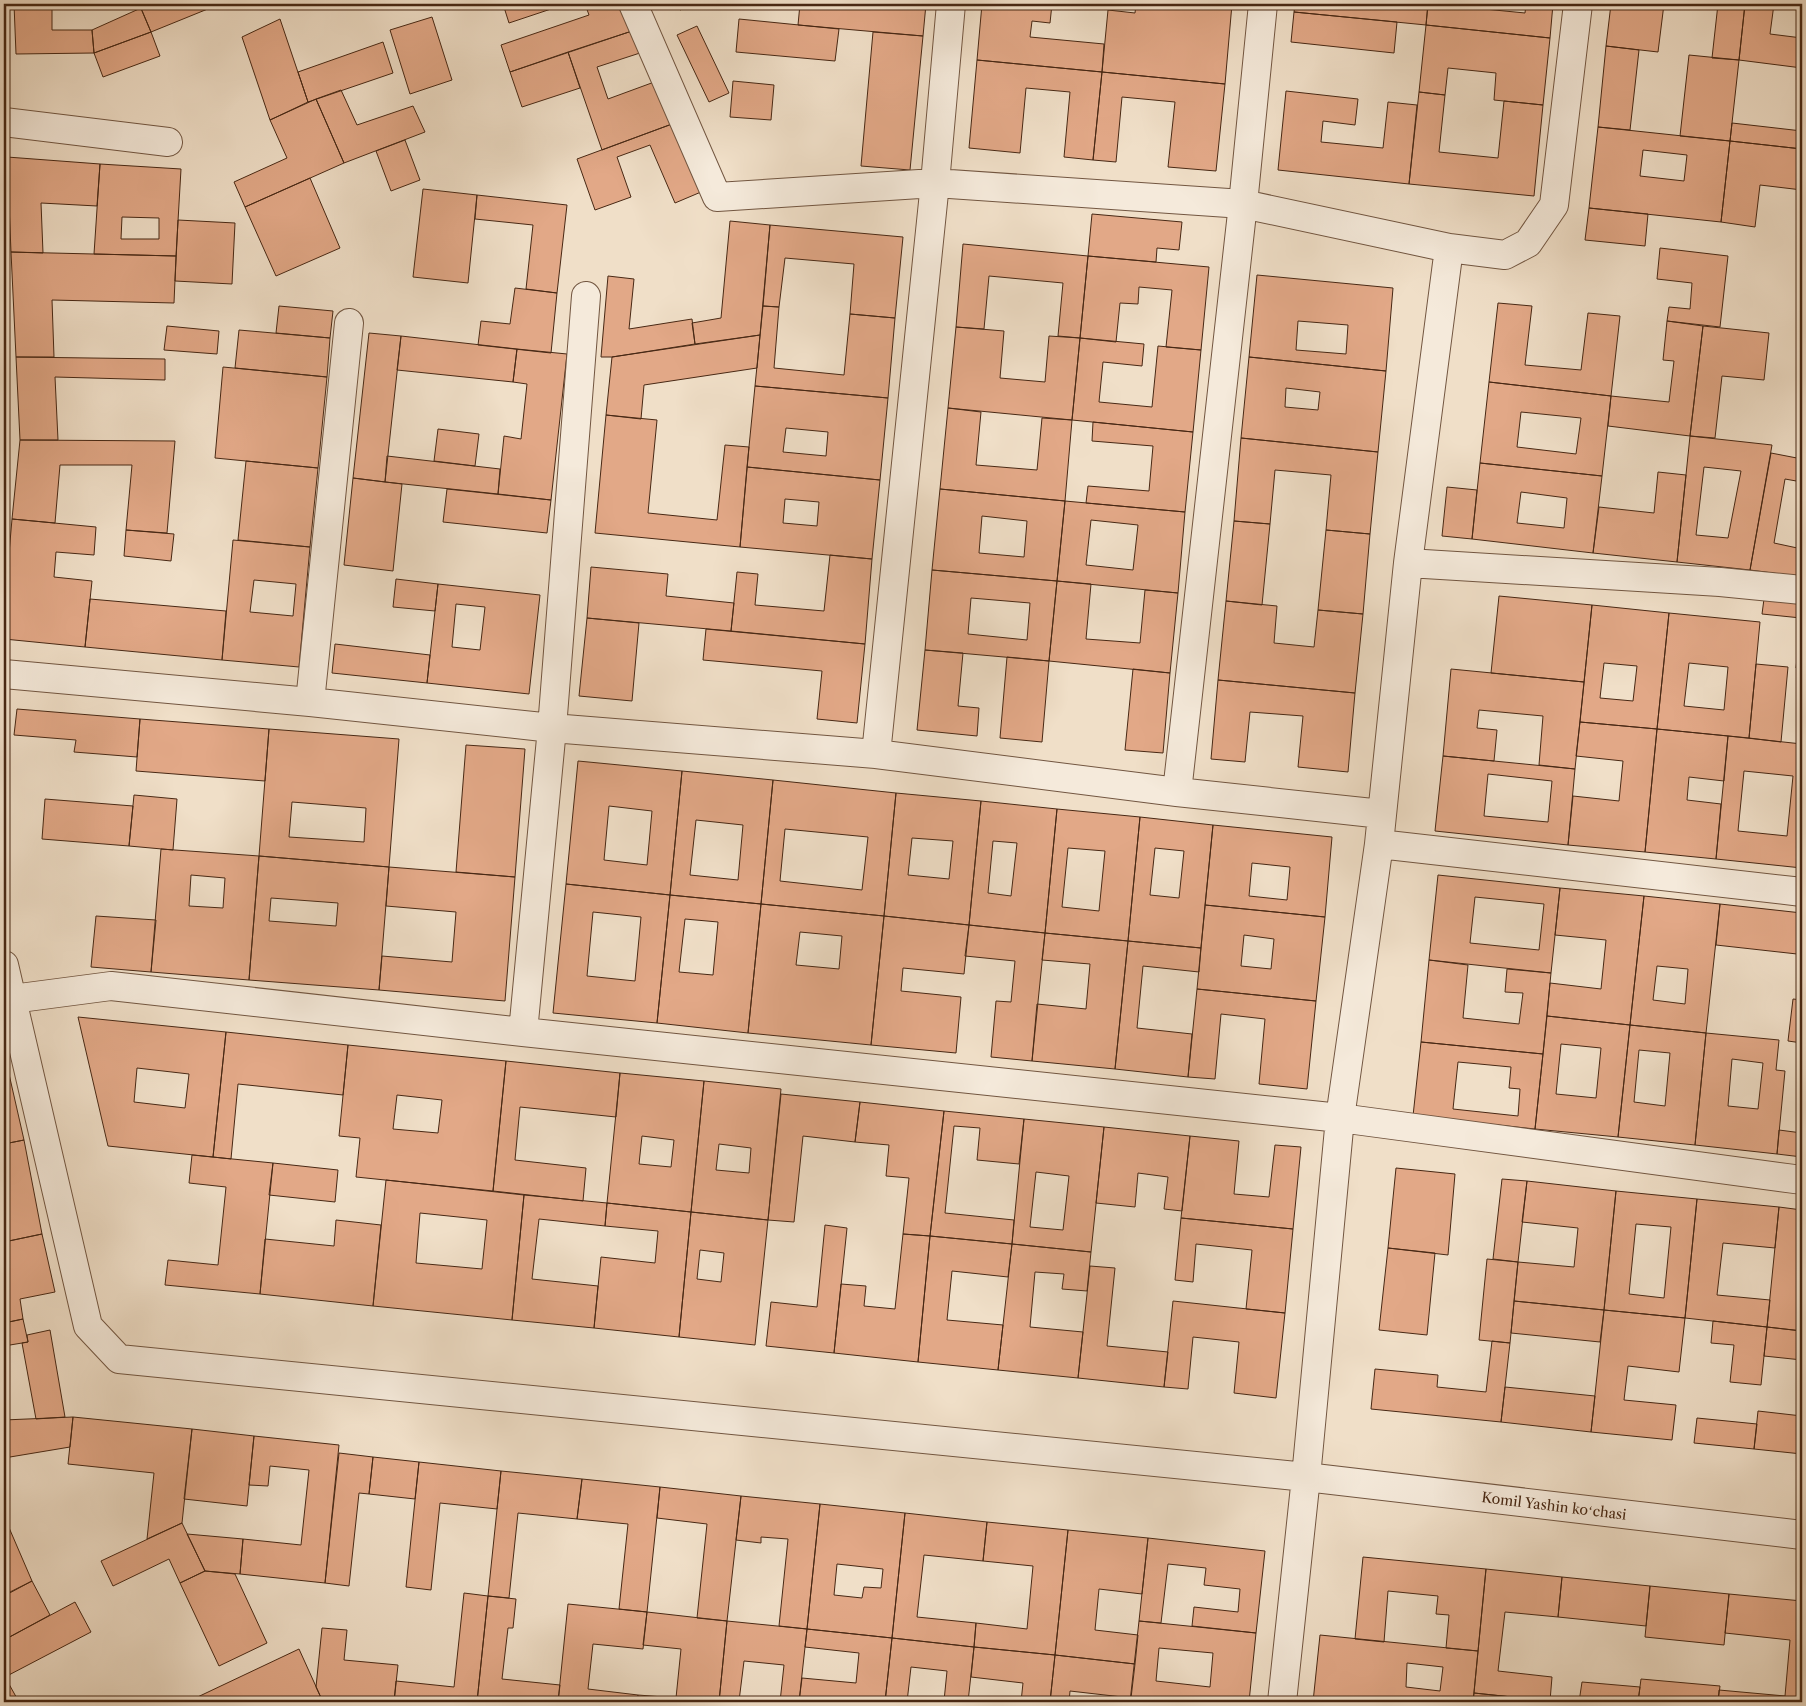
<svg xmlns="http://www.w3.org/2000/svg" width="1806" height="1706" viewBox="0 0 1806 1706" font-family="'Libre Caslon Text',serif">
<rect width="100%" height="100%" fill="#f0dfc8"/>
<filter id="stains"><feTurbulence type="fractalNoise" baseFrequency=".004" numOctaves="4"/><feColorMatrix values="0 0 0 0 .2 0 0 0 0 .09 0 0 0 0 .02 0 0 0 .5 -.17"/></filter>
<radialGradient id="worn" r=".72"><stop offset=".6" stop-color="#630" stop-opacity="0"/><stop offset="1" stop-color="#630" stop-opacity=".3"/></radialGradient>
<!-- building -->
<path fill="#e2a887" stroke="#482814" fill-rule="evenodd" d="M14 4H52V30H92L94 53 16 54Z
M139 4H220L151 32Z
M503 4H566L509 23Z
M585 4H623L635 30 510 72 501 45 589 15Z
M678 4H696L680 10Z
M800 4H926L923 36 798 25Z
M982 4H1052L1050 23 1032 21 1030 37 1104 44 1102 72 977 60Z
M1136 4H1232L1225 84 1102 72 1108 10 1135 13Z
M1295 4H1428L1426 25 1294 12Z
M1428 4H1454V6L1525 13 1526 4H1553L1550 38 1426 25Z
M1611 4H1664L1658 52 1606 46Z
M1718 4H1745L1739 60 1712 58Z
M1745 4H1774L1770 34 1802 38V68L1739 60Z
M141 8 151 32 94 53 92 30Z
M1294 12 1397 22 1394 53 1291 42Z
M432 17 452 80 410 94 390 30Z
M280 19 308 102 270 120 242 37Z
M739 19 839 29 835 61 736 52Z
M1426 25 1550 38 1543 105 1494 100 1496 73 1448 68 1445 95 1419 92Z
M697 26 729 93 709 102 677 35Z
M635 30 643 52 597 67 608 99 657 81 672 124 602 150 568 52Z
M151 32 160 56 103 77 94 53Z
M873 32 923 36 910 170 861 166Z
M383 42 393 73 308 102 298 72Z
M1606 46 1639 50 1630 130 1598 127Z
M568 52 580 88 522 107 510 72Z
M1689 55 1739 60 1730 141 1680 136Z
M977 60 1102 72 1093 160 1064 157 1070 92 1026 88 1020 153 969 148Z
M1102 72 1225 84 1216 171 1168 167 1175 102 1122 97 1116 162 1093 160Z
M733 81 774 85 771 120 730 117Z
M341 90 357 125 413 106 425 132 344 163 316 99Z
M1286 91 1358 99 1355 125 1323 121 1321 142 1383 148 1388 102 1417 105 1409 184 1278 170Z
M1419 92 1445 95 1439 152 1498 158 1504 101 1543 105 1534 196 1409 184Z
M316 99 344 163 245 207 234 182 287 158 270 120Z
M1732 123 1802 131V149L1730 141Z
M672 124 701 192 675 203 650 145 617 157 631 197 595 210 577 159Z
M1598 127 1730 141 1721 222 1589 208ZM1643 150 1687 155 1684 181 1640 176Z
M405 140 420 180 391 191 376 151Z
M1730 141 1802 149V190L1760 185 1755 227 1721 222Z
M7 157 100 164 97 206 41 203 43 253 11 252Z
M100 164 181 169 176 256 94 254ZM122 217 159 218V239H121Z
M310 178 340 248 276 276 245 207Z
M423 189 477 195 468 283 413 277Z
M477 195 567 205 557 293 526 289 533 225 475 219Z
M1589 208 1648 214 1645 246 1585 240Z
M1092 214 1182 222 1179 250 1157 248 1156 262 1088 256Z
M178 220 235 223 232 284 175 281Z
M730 221 770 225 760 335 695 344 692 323 721 318Z
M770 225 903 237 895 318 850 314 854 264 785 258 779 307 763 306Z
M963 244 1088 256 1080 338 1058 336 1063 283 989 276 984 329 956 327Z
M1660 248 1728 256 1720 327 1667 321 1669 307 1690 309 1692 283 1657 279Z
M11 252 176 256 174 303 52 300 54 357H16Z
M1088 256 1209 267 1201 350 1166 347 1172 290 1139 287 1138 304 1120 303 1116 342 1080 338Z
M1257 275 1393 288 1386 371 1249 357ZM1298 321 1348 325 1346 354 1296 350Z
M608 276 634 279 629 329 692 319 695 344 612 357H601Z
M515 288 557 293 551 353 478 345 481 321 510 324Z
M1498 303 1532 306 1525 365 1581 370 1588 313 1620 316 1611 396 1489 382Z
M279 306 333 311 330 338 276 333Z
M763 306 779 307 774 368 844 375 850 314 895 318 888 398 755 386Z
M1667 321 1703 326 1690 436 1608 426 1611 396 1669 402 1674 361 1663 360Z
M167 326 219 331 217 354 164 350Z
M1703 326 1769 333 1764 380 1722 376 1715 438 1690 436Z
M956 327 1004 331 1000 378 1045 382 1049 336 1080 338 1072 420 948 408Z
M239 330 330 338 327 377 235 368Z
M369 333 401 336 385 482 353 478Z
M760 335 757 368 644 385 641 419 606 415 612 357Z
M401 336 517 349 513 382 397 370Z
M1080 338 1144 344 1142 366 1103 362 1099 402 1152 407 1158 346 1201 350 1193 432 1072 420Z
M517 349 567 354 551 500 498 494 504 436 521 439 527 384 513 382Z
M16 357 165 359V380L55 377 58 440H20Z
M1249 357 1386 371 1378 452 1241 438ZM1286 388 1320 392 1318 410 1285 407Z
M223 367 327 377 318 468 215 458Z
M1489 382 1611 396 1602 476 1480 463ZM1521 412 1581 418 1576 454 1517 447Z
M755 386 888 398 880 480 747 467ZM786 428 828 432 826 456 783 452Z
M948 408 981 412 976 465 1037 470 1042 418 1072 420 1065 501 940 489Z
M606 415 657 420 648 513 717 520 725 445 749 447 740 547 595 533Z
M1093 422 1193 432 1185 512 1086 503 1088 486 1149 491 1153 446 1092 441Z
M438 429 479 434 475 466 434 461Z
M1690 436 1772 445 1750 570 1677 562ZM1704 467 1741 471 1728 538 1696 535Z
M1241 438 1378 452 1370 534 1326 530 1331 475 1275 470 1270 524 1234 521Z
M20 440 175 441 167 533 126 530 132 465H60L55 523 12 519Z
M1771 453 1802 459V482L1785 479 1774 543 1802 549V577L1750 570Z
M387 456 500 469 498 494 385 482Z
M246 461 318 468 310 547 238 540Z
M1480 463 1602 476 1593 553 1472 539ZM1521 492 1567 498 1564 528 1517 523Z
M747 467 880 480 872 559 740 547ZM785 499 819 502 817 526 783 523Z
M1658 472 1686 475 1677 562 1593 553 1599 507 1654 513Z
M353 478 402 484 393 571 344 565Z
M1447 487 1477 490 1472 539 1442 536Z
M447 489 551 500 547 533 443 522Z
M940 489 1065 501 1057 581 932 570ZM982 516 1027 521 1024 557 979 553Z
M1065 501 1185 512 1178 593 1057 581ZM1091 520 1138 525 1133 570 1086 565Z
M12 519 96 527 94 555 56 552 54 577 92 581 85 647 4 639V611Z
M1234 521 1270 524 1262 605 1226 601Z
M126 530 174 534 171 561 124 556Z
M1326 530 1370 534 1363 614 1318 610Z
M233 540 310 547 299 667 222 660ZM254 580 296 584 293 616 250 612Z
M830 555 872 559 865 644 731 631 737 572 758 574 755 605 824 611Z
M591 567 668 574 666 596 734 603 731 631 587 618Z
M932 570 1057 581 1049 661 925 650ZM971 598 1030 603 1027 640 968 634Z
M396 579 438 584 435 611 393 607Z
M1057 581 1091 584 1086 639 1140 643 1145 590 1178 593 1170 673 1049 661Z
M438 584 540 595 529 694 427 683ZM456 604 485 607 480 650 452 647Z
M1499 596 1592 605 1584 682 1491 673Z
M90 599 226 611 222 660 85 647Z
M1764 599 1802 604V669L1796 668 1801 618 1762 614Z
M1226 601 1277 606 1274 643 1314 647 1318 610 1363 614 1355 693 1218 680Z
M1592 605 1669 613 1657 729 1580 722ZM1604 663 1637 666 1633 701 1600 698Z
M1669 613 1760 622 1749 738 1657 729ZM1689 663 1728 667 1724 710 1684 706Z
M587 618 639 623 632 701 579 696Z
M706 629 865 644 857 723 817 719 822 671 703 660Z
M335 644 430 655 427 683 332 673Z
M925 650 963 653 958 706 979 708 977 736 917 730Z
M1007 657 1049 661 1042 742 1000 738Z
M1756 664 1788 667 1781 742 1749 738Z
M1133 669 1170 673 1163 753 1125 750Z
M1451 669 1584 682 1575 769 1539 765 1543 716 1479 710 1477 728 1497 730 1494 761 1443 756Z
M1218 680 1355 693 1348 772 1298 767 1303 716 1250 712 1245 762 1211 759Z
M17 709 140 719 137 757 74 752 76 740 14 735Z
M140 719 269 729 265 781 136 771Z
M1580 722 1657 729 1645 852 1568 845 1573 796 1619 801 1623 761 1576 756Z
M269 729 399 739 389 867 259 856ZM292 802 366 808 364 842 289 837Z
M1657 729 1728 736 1724 781 1689 777 1687 800 1721 804 1716 859 1645 852Z
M1728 736 1802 744V868L1716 859ZM1744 771 1793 776 1787 836 1738 831Z
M466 745 525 749 515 877 456 872Z
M1443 756 1575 769 1568 845 1435 831ZM1488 774 1552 781 1548 822 1484 816Z
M578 761 682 771 670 895 566 884ZM609 806 652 811 647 865 604 860Z
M682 771 773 780 761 904 670 895ZM696 820 743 825 738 880 690 875Z
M773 780 896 793 884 916 761 904ZM785 829 868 837 862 890 780 881Z
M896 793 981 801 969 925 884 916ZM912 838 953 841 949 879 908 875Z
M134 795 177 799 173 850 129 846Z
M45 799 133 806 129 846 42 839Z
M981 801 1057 809 1045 933 969 925ZM993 841 1017 843 1011 896 988 893Z
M1057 809 1140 817 1128 941 1045 933ZM1068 848 1105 851 1099 911 1062 907Z
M1140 817 1213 825 1201 948 1128 941ZM1155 848 1184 851 1179 898 1150 895Z
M1213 825 1332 837 1325 917 1205 905ZM1252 863 1290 867 1287 900 1249 896Z
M161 849 259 856 249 980 151 972ZM191 875 225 878 223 908 189 906Z
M259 856 389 867 379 990 249 980ZM271 898 338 903 336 926 269 921Z
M389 867 515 877 505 1001 379 990 382 956 452 962 456 912 386 906Z
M1438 875 1560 888 1551 973 1429 960ZM1475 897 1544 904 1539 950 1470 943Z
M566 884 670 895 657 1023 553 1013ZM593 912 641 917 635 981 587 976Z
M1560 888 1644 896 1630 1025 1547 1016 1550 983 1601 989 1606 940 1555 935Z
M670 895 761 904 748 1033 657 1023ZM685 919 718 922 713 975 679 972Z
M1644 896 1720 904 1706 1033 1630 1025ZM1657 966 1688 969 1685 1004 1653 1000Z
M761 904 884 916 871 1045 748 1033ZM800 932 842 936 839 969 796 965Z
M1720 904 1802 913 1797 954 1716 945Z
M1205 905 1325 917 1316 1001 1197 989ZM1244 935 1274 939 1271 969 1241 966Z
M1802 913V954H1797Z
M96 916 156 920 151 972 91 967Z
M884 916 969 925 964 974 903 968 901 991 961 997 956 1053 871 1045Z
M969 925 1045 933 1032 1061 991 1057 996 1001 1011 1002 1015 961 965 956Z
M1045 933 1128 941 1115 1069 1032 1061 1037 1004 1086 1009 1090 964 1042 960Z
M1128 941 1201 948 1199 972 1143 966 1137 1028 1192 1034 1188 1077 1115 1069Z
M1429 960 1468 965 1463 1018 1519 1024 1523 993 1505 992 1507 969 1551 973 1543 1054 1421 1042Z
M1197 989 1316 1001 1307 1089 1259 1084 1265 1019 1221 1014 1215 1079 1188 1077Z
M1793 999 1802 1000V1043L1788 1041Z
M1547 1016 1630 1025 1618 1137 1535 1129ZM1561 1044 1601 1048 1596 1098 1556 1094Z
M78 1017 226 1032 213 1157 108 1146ZM137 1068 189 1074 185 1108 134 1102Z
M1630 1025 1706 1033 1695 1145 1618 1137ZM1639 1050 1670 1053 1665 1106 1634 1102Z
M226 1032 348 1045 343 1095 238 1084 231 1159 213 1157Z
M1706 1033 1779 1040 1776 1070 1785 1071 1777 1154 1695 1145ZM1732 1059 1763 1063 1758 1109 1728 1106Z
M1421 1042 1543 1054 1535 1129 1413 1116ZM1458 1062 1511 1067 1509 1088 1520 1089 1518 1116 1453 1109Z
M348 1045 506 1061 493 1191 356 1177 360 1138 339 1136ZM397 1095 442 1100 438 1133 393 1129Z
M4 1052 24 1140 4 1144Z
M506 1061 620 1073 616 1117 520 1107 515 1160 586 1168 583 1201 493 1191Z
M620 1073 704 1081 691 1212 607 1203ZM642 1136 674 1140 671 1167 639 1164Z
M704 1081 781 1089 768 1220 691 1212ZM719 1144 751 1148 749 1173 716 1170Z
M781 1094 860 1102 855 1142 803 1136 794 1222 768 1220Z
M860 1102 944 1111 930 1236 903 1234 909 1178 886 1176 889 1145 855 1142Z
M944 1111 1024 1119 1019 1164 977 1160 980 1128 954 1126 945 1213 1014 1220 1012 1244 930 1236Z
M1024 1119 1104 1127 1091 1252 1012 1244ZM1036 1172 1069 1176 1063 1230 1030 1227Z
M1104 1127 1190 1136 1182 1211 1164 1209 1168 1177 1138 1173 1135 1207 1096 1203Z
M1779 1130 1802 1133V1157L1777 1154Z
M1190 1136 1239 1141 1234 1194 1269 1197 1275 1145 1301 1147 1293 1229 1181 1218Z
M24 1140 42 1234 4 1242V1144Z
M192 1155 273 1163 260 1294 165 1285 168 1260 218 1265 226 1187 189 1183Z
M273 1163 338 1170 335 1202 269 1195Z
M1396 1168 1455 1174 1448 1255 1388 1248Z
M1502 1179 1527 1181 1518 1262 1493 1259Z
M386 1180 524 1195 512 1320 373 1306ZM420 1213 487 1220 482 1269 416 1263Z
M1527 1181 1616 1191 1604 1310 1514 1301 1518 1262 1574 1267 1578 1228 1522 1222Z
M1616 1191 1697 1199 1685 1318 1604 1310ZM1636 1224 1671 1227 1664 1298 1629 1294Z
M524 1195 607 1203 605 1226 539 1219 532 1279 598 1286 594 1328 512 1320Z
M1697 1199 1779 1207 1775 1248 1723 1243 1717 1295 1770 1300 1767 1327 1685 1318Z
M607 1203 691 1212 679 1337 594 1328 601 1257 655 1263 658 1231 605 1226Z
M1779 1207 1802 1210V1331L1767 1327Z
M691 1212 768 1220 755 1345 679 1337ZM700 1250 724 1253 721 1282 697 1279Z
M1181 1218 1293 1229 1285 1313 1246 1309 1252 1250 1196 1244 1193 1282 1175 1280Z
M336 1220 381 1225 373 1306 260 1294 265 1239 334 1246Z
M825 1225 847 1228 834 1353 766 1346 771 1302 817 1307Z
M42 1234 55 1292 20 1299 23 1319 4 1323V1242Z
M903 1234 930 1236 918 1362 834 1353 841 1284 866 1286 864 1306 895 1309Z
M930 1236 1012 1244 1008 1277 952 1271 947 1320 1003 1325 998 1370 918 1362Z
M1012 1244 1091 1252 1087 1291 1062 1289 1064 1274 1035 1272 1030 1327 1083 1332 1078 1378 998 1370Z
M1388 1248 1435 1253 1427 1335 1379 1330Z
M1487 1259 1518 1262 1510 1343 1479 1340Z
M1090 1266 1115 1268 1107 1346 1168 1352 1164 1387 1078 1378Z
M1173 1301 1285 1313 1276 1398 1234 1393 1239 1342 1193 1337 1188 1389 1164 1387Z
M1514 1301 1604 1310 1600 1342 1511 1333Z
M1604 1310 1685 1318 1679 1372 1628 1366 1624 1400 1676 1405 1672 1440 1591 1432Z
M23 1319 28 1342 4 1346V1323Z
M1713 1321 1767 1327 1761 1385 1730 1382 1734 1345 1711 1343Z
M1767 1327 1802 1331V1360L1764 1356Z
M50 1330 65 1417 36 1419 22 1343 28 1342 27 1335Z
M1492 1341 1510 1343 1501 1422 1371 1409 1375 1369 1438 1375 1437 1387 1486 1392Z
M1505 1387 1595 1396 1591 1432 1501 1422Z
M1758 1411 1802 1416V1454L1754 1449Z
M73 1417 192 1429 182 1523 147 1539 154 1473 68 1464Z
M73 1417 70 1447 4 1458V1420Z
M1697 1418 1757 1424 1754 1449 1694 1443Z
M192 1429 254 1436 247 1506 184 1499Z
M254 1436 339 1445 325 1583 240 1574 243 1539 301 1545 309 1470 270 1466 268 1486 249 1485Z
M339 1453 373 1457 369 1494 359 1493 349 1586 325 1583Z
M373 1457 419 1462 415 1499 369 1494Z
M419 1462 501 1471 497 1509 440 1503 431 1590 406 1587Z
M501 1471 582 1479 577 1519 518 1513 509 1598 488 1596Z
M582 1479 660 1487 647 1612 619 1609 628 1524 577 1519Z
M660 1487 741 1496 727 1621 697 1618 707 1524 657 1518Z
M741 1496 820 1504 807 1629 779 1626 788 1539 761 1537V1543L736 1540Z
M820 1504 905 1513 892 1638 807 1629ZM837 1564 883 1569 881 1588 864 1587 862 1598 834 1595Z
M905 1513 987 1522 983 1561 924 1555 917 1617 976 1623 974 1647 892 1638Z
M4 1516 32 1581 8 1593 4 1584Z
M987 1522 1068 1530 1055 1655 974 1647 976 1623 1027 1629 1033 1566 983 1561Z
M182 1523 205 1571 180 1583 169 1559 113 1586 101 1561Z
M1068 1530 1148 1538 1142 1594 1099 1589 1095 1630 1138 1635 1135 1664 1055 1655Z
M187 1534 243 1539 240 1574 205 1571Z
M1148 1538 1265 1551 1256 1633 1192 1626 1194 1607 1238 1612 1240 1589 1204 1585 1206 1568 1168 1564 1161 1623 1139 1621Z
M1363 1557 1486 1569 1478 1651 1446 1648 1449 1615 1436 1614 1438 1596 1388 1591 1384 1642 1355 1639Z
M1486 1569 1562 1577 1558 1617 1505 1612 1498 1671 1552 1677 1550 1701 1474 1693Z
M205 1571 235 1574 267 1643 219 1666 180 1583Z
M1562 1577 1650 1586 1646 1626 1558 1617Z
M32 1581 50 1615 4 1640V1596Z
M1650 1586 1729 1594 1724 1645 1645 1637Z
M464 1593 488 1596 477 1702H394L396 1681 454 1687Z
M1729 1594 1802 1601V1702H1718L1719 1690 1785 1696 1790 1640 1725 1633Z
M488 1596 516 1599 513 1628H508L502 1679 560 1685 558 1702H477Z
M75 1602 91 1632 5 1677 19 1702H4V1640Z
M568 1604 647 1612 643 1649 593 1644 588 1689 638 1695 637 1702H558Z
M647 1612 727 1621 719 1702H637L638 1695 676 1698 681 1649 643 1645Z
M727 1621 807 1629 799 1702H780L784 1665 744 1661 739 1701 749 1702H719Z
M1139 1621 1256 1633 1249 1702H1130ZM1159 1648 1213 1653 1210 1687 1156 1681Z
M322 1628 347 1630 344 1660 398 1665 394 1702H323L316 1687Z
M807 1629 892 1638 885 1702H799L802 1678 856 1683 859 1653 805 1647Z
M1320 1635 1478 1651 1473 1702H1313ZM1407 1663 1443 1667 1440 1691 1406 1687Z
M892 1638 974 1647 968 1702 944 1701 947 1671 911 1667 907 1702H885Z
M974 1647 1055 1655 1050 1702H1021L1023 1683 971 1677Z
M299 1649 323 1702H187Z
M1055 1655 1135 1664 1131 1698 1070 1691 1069 1702H1050Z
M1641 1679 1720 1686 1718 1702H1638Z
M1582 1682 1640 1687 1638 1702H1579Z
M1474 1693 1550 1701V1702H1473Z"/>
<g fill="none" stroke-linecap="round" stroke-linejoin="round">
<defs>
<path id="minor" d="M633 4 717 197 935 183 1243 204 1449 248 1505 255 1528 243 1554 205 1578 4
M4 122 168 142
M1408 563 1720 582 1802 590
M4 674 310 702 552 728 876 754 1177 792 1382 814
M310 702 349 323
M876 754 935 183 951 4
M1177 792 1243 204 1263 4
M1379 844 1802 892
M4 965 88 1326 119 1359 1306 1477 1802 1535
M12 999 111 986 523 1032 1340 1118 1802 1180
M523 1032 552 728 586 296
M1282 1702 1306 1477 1340 1118 1379 844 1408 563 1449 248"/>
</defs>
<!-- minor casing -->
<use href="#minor" stroke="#725641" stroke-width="30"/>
<!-- minor -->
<use href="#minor" stroke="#f5eadb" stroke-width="28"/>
</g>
<g text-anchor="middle" stroke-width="4.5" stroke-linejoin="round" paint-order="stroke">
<!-- street labels -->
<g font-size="14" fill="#482814" stroke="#f5eadb">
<text transform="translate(1554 1506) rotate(7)" y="5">Komil Yashin koʻchasi</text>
</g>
</g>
<!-- margin -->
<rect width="1806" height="1706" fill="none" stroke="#f0dfc8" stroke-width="20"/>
<rect x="5" y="5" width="1796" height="1696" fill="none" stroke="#482814" stroke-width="2.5"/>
<rect x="10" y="10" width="1786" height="1686" fill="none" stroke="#482814"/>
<rect width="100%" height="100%" filter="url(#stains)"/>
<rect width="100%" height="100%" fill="url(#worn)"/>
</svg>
